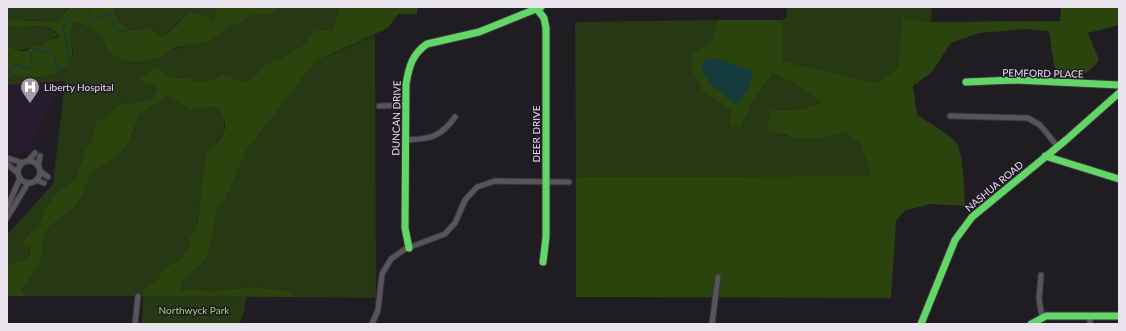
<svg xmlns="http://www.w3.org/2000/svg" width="1126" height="331" viewBox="0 0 1126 331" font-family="Lato,sans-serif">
<rect width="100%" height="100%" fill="#1f1c22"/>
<!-- built -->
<path fill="#271c2d" d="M75 58 28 151 17 154 11 152 7 161V63Z"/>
<!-- green -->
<path fill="#273814" d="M7 7H70L57 22 37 20 18 21 7 18Z
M110 7H218L214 22 185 19 178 22 163 37 158 36 154 30C130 30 121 30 110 7Z
M277 7H340L333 29 316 30 303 45 283 58 267 63 251 80 244 82 222 74 212 80 198 82 189 78 171 77 156 67 149 86H158L159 91 151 99 143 102 121 104 113 108 106 117 100 119 95 123 92 141 86 149 75 180 57 192 45 208 38 228 31 232V252L26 259 7 264V235L53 184 65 81 7 85V81L15 74 58 73 69 67 73 53 70 36 74 23 79 22 102 36 104 42 163 56 170 50 214 39 228 25C240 27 244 21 253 14H272Z
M786 7H932L931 22 902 18 898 68 875 83 782 61V20L787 17Z
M718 20 712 42 693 53 703 92 731 110 741 127 753 101 773 73 794 84 821 102 804 109 772 110 781 135C809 139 818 140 845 132L861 145 871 176 576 177 575 22Z
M7 25C26 27 45 23 59 35L41 46H32C23 53 17 49 7 46Z
M375 35 376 298 293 297 292 291 253 287 209 291 193 289 182 292 181 282 215 221 218 208 226 199 246 151 316 61Z
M166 94 191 110 209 107 215 109 220 112 224 119V131L207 156 196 229 190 237V245L182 258 163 269 157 281 143 289 144 296 246 297 244 312 239 324H142L143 296H25L21 290 40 265 43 237 49 227 74 208 82 196 93 171 118 157 127 146 140 114 152 107Z"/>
<!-- forest -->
<path fill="#2b430c" d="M70 7H110L114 9 117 20C121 23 128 29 133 30 145 30 149 23 158 36L163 37 190 13 204 15 213 21 218 7H277L272 14H253C244 21 240 27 228 25 224 29 220 35 215 38 204 45 182 44 170 50 167 52 165 55 162 56 140 66 108 64 102 36L79 22 74 23C66 36 77 50 69 67 52 77 33 79 15 74L7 81V46L21 51H26L32 46H41L48 40 58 38 59 35C43 20 27 30 7 26V18C23 23 40 19 57 22Z
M340 7H417V14H398L388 28 316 61 246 151 226 199 218 208 206 259 181 282 182 291 193 289 209 291 253 287 292 291 293 297 143 296V289L157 281 163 269 182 258 190 245V237L196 229C201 206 201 182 206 158 210 144 233 136 222 115 216 103 201 109 191 110L166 95 152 107 140 114 127 146 118 157 93 171 82 196 74 208 49 227 43 237 40 265 21 290 25 296H7V264L26 259 31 253 30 248 23 245V242L31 232 38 228 45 208 57 192 75 180 86 149 92 141 95 123 100 119 106 117 113 108 121 104 143 102 151 99 158 91V86L144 85 140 78 156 67 171 77 189 78 198 82 212 80 222 74 244 82 251 80 267 63 283 58 303 45 316 30 333 29Z
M1061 7H1119V25L1088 33 1099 60C1085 78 1080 76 1059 73L1054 66 1049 31 1027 29 979 33 951 43 932 72 913 86 917 115C926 121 952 135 957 144 964 158 964 191 965 206L931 204 906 210 896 221 891 298 576 297V177L871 176 861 145 845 132C816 141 796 141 767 129L772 110 804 109 821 102 794 84 773 73 753 101 741 127 730 125 731 110 703 92 691 68 693 53 712 42 718 20H782V61L875 83 898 68 902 18 931 22 1060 21Z"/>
<!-- water -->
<path fill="#153c3d" d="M715 58 753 71 749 88 736 105 712 85 702 72 703 61Z"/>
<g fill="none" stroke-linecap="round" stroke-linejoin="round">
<!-- stream -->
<path stroke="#153c3d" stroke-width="1.5" d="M88 7 91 18 95 21 107 13 111 15 115 28 129 34H133
M7 76 9 75 11 67 15 64 29 70 33 67 31 55 34 49 42 52 51 51 54 55 56 68 62 69 67 67 69 50 63 27 74 7"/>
<defs>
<path id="street" d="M379 106 406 105
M950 116 1028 118 1040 125 1058 147
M405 140C430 139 440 138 455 117
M7 158 23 163
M28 161 35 153
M18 172a11 11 0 1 1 22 0a11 11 0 1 1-22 0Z
M7 164 18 173
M38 166 40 156
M40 171 48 177
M36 180 44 183
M7 208 20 178
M7 218 28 183
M1041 275 1039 299 1042 317
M1090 316V324
M135 324 138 296
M372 324 378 310 382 274 391 259 405 249 445 234 455 223 465 200 477 187 495 181 569 182
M712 324 718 277"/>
<path id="fast" d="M537 9 544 18 546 28V237L543 262
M966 82 1014 80 1119 85
M1045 156 1119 179
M409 248 405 228 406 84C409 67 412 54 427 44L479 32 541 7
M921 324 955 240 972 217 1066 140 1119 93
M1031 324 1046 316H1119"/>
</defs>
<!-- street casing -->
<use href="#street" stroke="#3a363c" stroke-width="7"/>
<!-- fast casing -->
<use href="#fast" stroke="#3a363c" stroke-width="9"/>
<!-- street -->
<use href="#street" stroke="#58555a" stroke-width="5"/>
<!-- fast -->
<use href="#fast" stroke="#63d668" stroke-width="7"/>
</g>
<!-- icons -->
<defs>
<symbol id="hospital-pin" viewBox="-11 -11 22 30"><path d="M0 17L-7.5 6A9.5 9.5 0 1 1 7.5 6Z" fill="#a29da6" stroke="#201826"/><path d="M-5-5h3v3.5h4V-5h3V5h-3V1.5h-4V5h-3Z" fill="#fff"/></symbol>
</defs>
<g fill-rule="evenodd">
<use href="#hospital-pin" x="19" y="76" width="22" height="30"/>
</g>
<g text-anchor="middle" stroke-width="3" stroke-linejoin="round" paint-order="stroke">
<!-- street labels -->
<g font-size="10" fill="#e9e3ed" stroke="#201826">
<text transform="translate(1043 73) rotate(1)" y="4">PEMFORD PLACE</text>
<text transform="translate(396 118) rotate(-89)" y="4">DUNCAN DRIVE</text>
<text transform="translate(536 134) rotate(-90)" y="4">DEER DRIVE</text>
<text transform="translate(994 186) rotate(-40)" y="4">NASHUA ROAD</text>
</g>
<!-- poi labels -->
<g font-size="10" fill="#e9e3ed" stroke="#201826" text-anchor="start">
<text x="44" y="91">Liberty Hospital</text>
</g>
<!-- park labels -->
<g font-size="10" fill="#a1d76d" stroke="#201826">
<text x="194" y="314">Northwyck Park</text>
</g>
</g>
<!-- border -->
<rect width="1126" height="331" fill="none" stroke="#e9e3ed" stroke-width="16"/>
</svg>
